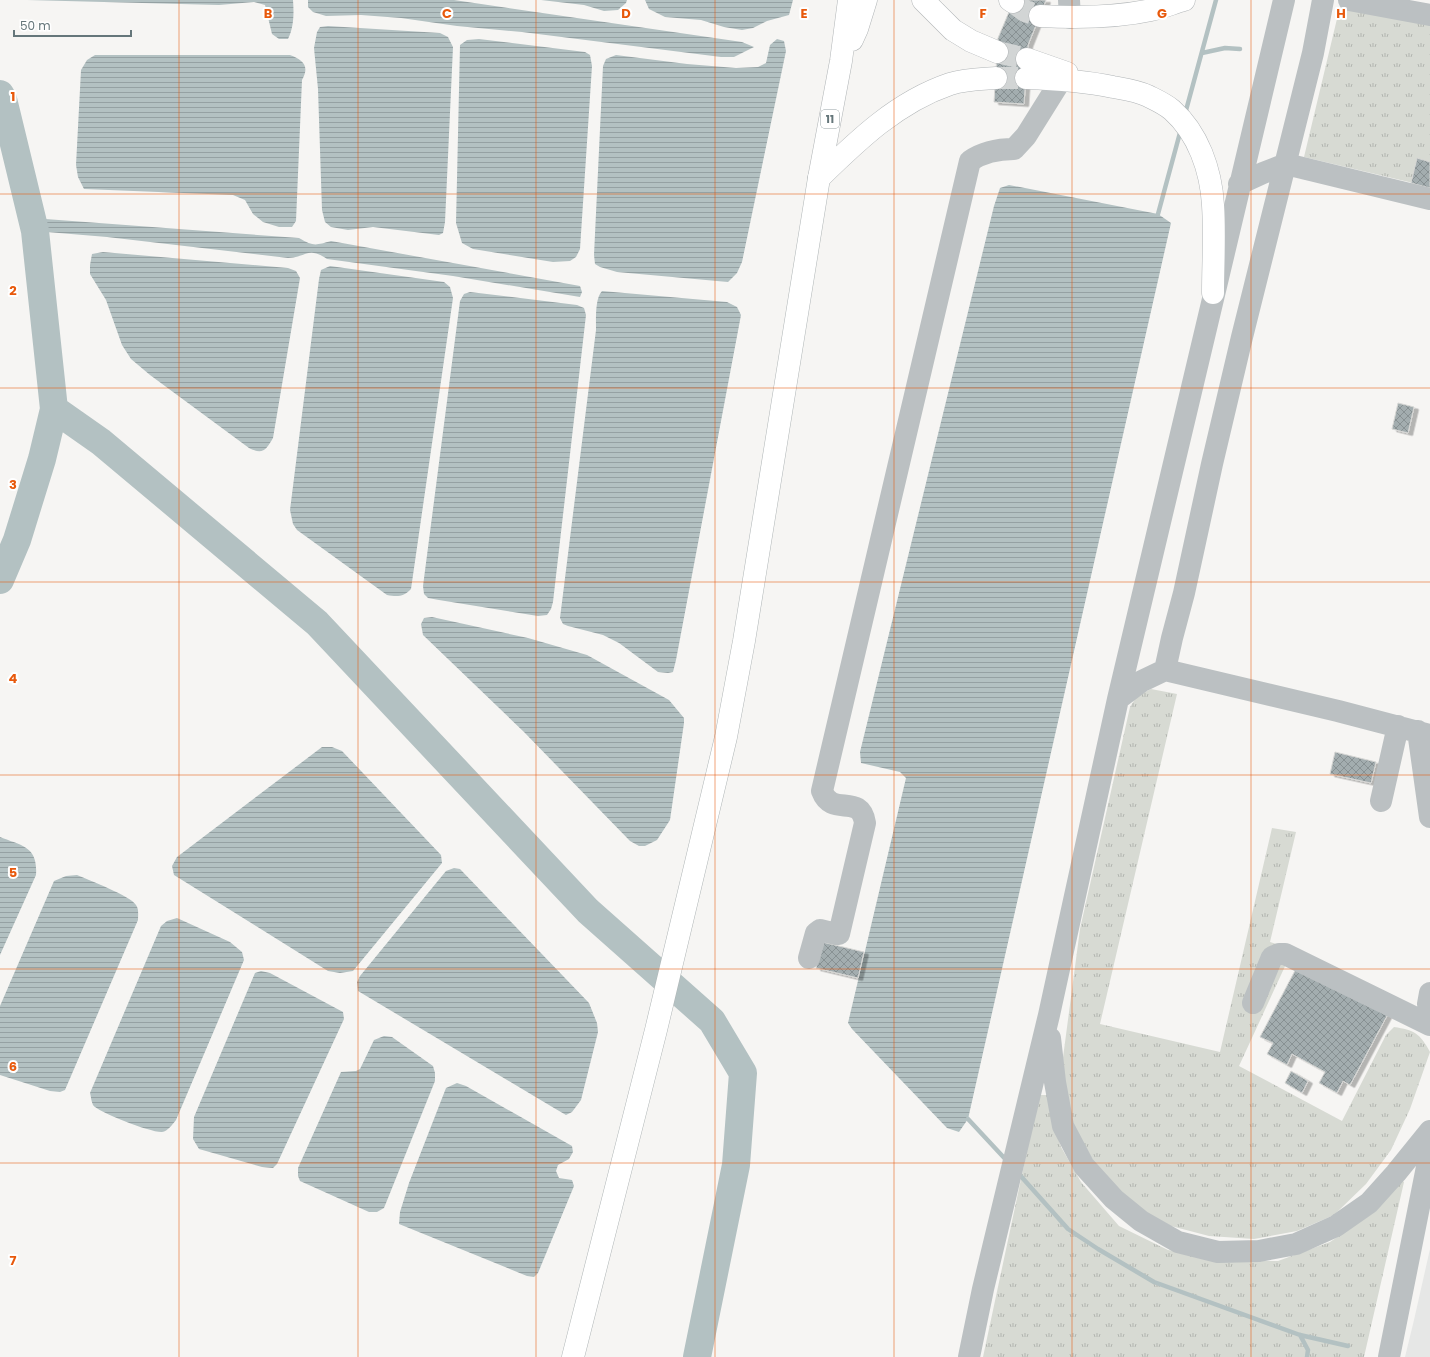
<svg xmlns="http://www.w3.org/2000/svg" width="1430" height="1357" viewBox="0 0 1430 1357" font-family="Poppins,sans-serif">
<defs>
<pattern id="grass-tufts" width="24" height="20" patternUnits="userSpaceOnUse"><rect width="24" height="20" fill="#d7dad3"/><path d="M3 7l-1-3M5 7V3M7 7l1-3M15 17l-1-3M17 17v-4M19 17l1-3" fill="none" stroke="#b2b5b0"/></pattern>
<pattern id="water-rules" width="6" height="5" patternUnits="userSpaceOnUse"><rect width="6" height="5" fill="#b3c1c2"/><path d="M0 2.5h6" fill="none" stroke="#95a1a3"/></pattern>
<pattern id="building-cross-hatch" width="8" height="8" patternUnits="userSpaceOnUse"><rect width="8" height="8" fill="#a3adaf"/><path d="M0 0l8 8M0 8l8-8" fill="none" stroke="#889193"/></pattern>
<filter id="shadow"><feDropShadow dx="4.5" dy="2.5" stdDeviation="0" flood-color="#0004"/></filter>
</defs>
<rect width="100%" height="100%" fill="#f6f5f3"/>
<!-- built -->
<path fill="#e6e7e6" d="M1430 1249V1357H1405L1414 1320Z"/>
<!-- grass -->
<path fill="url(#grass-tufts)" d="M1341 2 1430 24V187L1304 157Z
M1151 689 1177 694 1100 1024 1220 1052 1272 828 1296 832 1270 942 1293 949 1239 1066 1342 1121 1386 1035 1394 1027C1414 1030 1420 1033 1430 1052L1410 1109 1391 1150 1366 1184 1334 1215 1297 1231 1254 1239 1209 1236 1171 1226 1129 1203 1094 1162 1070 1119 1062 1065 1080 929 1130 707 1137 696Z
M1039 1095H1047L1051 1117 1061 1147 1081 1182 1119 1226 1168 1250 1224 1261H1278L1330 1242 1376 1211 1399 1178 1404 1182 1364 1357H983Z"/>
<!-- water -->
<path fill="url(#water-rules)" d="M27 0H293C294 13 294 27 288 39H279L272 34 265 5 254 2 219 5Z
M308 0H454L742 42 754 47 734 57H721L522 32 457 26 401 18 361 15 326 16 313 12 308 7Z
M541 0H627L626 3 618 10 604 11 584 5Z
M645 0H793L789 15 767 21 753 28 742 30 724 27 701 20 665 17 649 9Z
M328 26 440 33 448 37 453 47 445 222 443 233 439 235 373 227 348 230 331 227 325 222 322 210 318 89 314 48 317 32 320 27Z
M479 39 585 52 590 55 592 66 580 249 576 257 570 261 553 262 473 249 462 243 456 223 460 45 467 40Z
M777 39 784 41 786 51 742 262 737 273 728 282 617 272 600 267 595 264 594 255 603 66 606 59 616 55 687 64 736 68 758 67 766 63 770 45Z
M95 55H290C303 60 310 66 302 80L296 221 292 227H279L263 222 253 214 245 200 233 195 84 189 78 177 76 165 81 70 87 60Z
M1009 185 1158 214 1171 223 968 1119 959 1132 947 1128 852 1029 848 1023 906 778 900 772 861 763 860 752 994 206 1000 188Z
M32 218 299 238C314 247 316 245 331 241L580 286 582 292 580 297 453 276 327 259C308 246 307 257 288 258L107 237 35 231Z
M103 252 288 268 296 271 300 278 273 438C266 450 263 455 249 448L150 375 131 359 122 345 106 300 90 274V265L92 254Z
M330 266 444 282 450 287 453 298 411 589C404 597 397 597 387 595L297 530 293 524 290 510 319 279 321 270Z
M602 291 727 302 737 307 741 315 676 660 673 672 668 673 658 672 619 643 603 635 568 626 563 624 560 618 596 330C596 319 595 298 602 291Z
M470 292 577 305 584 308 586 315 553 602 551 609 547 615 538 616 439 600 428 598 424 594 423 586 460 301 464 294Z
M432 617 528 638 587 655 669 700 684 718V723L670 820 657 840 645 846H639L630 841 524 732 423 635 421 624 424 618Z
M322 747H332L342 751 441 855 442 863 353 971 340 973 328 971 174 875 172 866 177 857Z
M0 837C22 846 38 846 36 875L0 955Z
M454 868 460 869 589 1003 597 1023 598 1032 581 1100 572 1112 566 1115 554 1108 358 991 357 982 360 976 446 871Z
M77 875C88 880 131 896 136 905 139 909 138 915 138 920L65 1090 60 1092 50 1091 0 1075V1006L54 881 66 876Z
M177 918 230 942 242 952 244 960 176 1120C172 1125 168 1131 162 1132 152 1133 97 1112 93 1105 91 1101 91 1096 90 1093L161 926 167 921Z
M261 971 270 973 343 1012 344 1019 277 1164 273 1168 262 1167 199 1149 193 1139 194 1117 255 973Z
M384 1036 392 1037 433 1066 435 1073V1081L384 1208 377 1212H369L300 1181 298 1176V1168L341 1072 356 1071 360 1069 374 1040Z
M457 1083 466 1086 572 1146 573 1152 569 1159 558 1165 556 1171 559 1178 572 1180 574 1186 538 1273 534 1277 527 1276 399 1224 400 1212 409 1183 446 1088Z"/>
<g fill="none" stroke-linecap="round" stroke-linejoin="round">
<!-- stream -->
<path stroke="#b3c1c2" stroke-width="4.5" d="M1202 53 1225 48 1240 49
M1185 114 1216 0
M1158 214 1181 129
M968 1119 1008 1162
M1018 1173 1068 1229 1098 1249 1154 1282 1300 1335 1348 1346
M1300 1335 1308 1350 1307 1357"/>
<!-- river -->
<path stroke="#b3c1c2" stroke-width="28" d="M0 94 3 99 35 231 54 409 42 459 17 540 0 580
M54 409 101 442 317 623 588 911 712 1021 743 1073 736 1165 697 1357"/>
</g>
<!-- building -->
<path fill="url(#building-cross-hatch)" stroke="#d7d7d5" filter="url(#shadow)" d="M1014 0H1046L1028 45 1024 104 994 102 998 38Z
M1417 158 1430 162V188L1411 183Z
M1398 403 1414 407 1408 433 1392 429Z
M1335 752 1376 762 1371 783 1330 774Z
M822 942 864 952 858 978 816 968Z
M1299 963 1389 1012 1350 1085 1343 1081 1337 1093 1319 1083 1325 1072 1292 1054 1287 1065 1267 1054 1273 1043 1260 1037Z
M1291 1071 1308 1081 1302 1093 1285 1083Z"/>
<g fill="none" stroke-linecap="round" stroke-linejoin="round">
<!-- highway-tunnel -->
<path stroke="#d2d5d5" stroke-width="22" stroke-dasharray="22 11" stroke-linecap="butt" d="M1013 2 1025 11 1040 16
M997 52 1027 59
M996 78H1026"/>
<defs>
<path id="major" d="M573 1357 656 1030 726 737 744 641 819 178"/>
<path id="highway" d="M923 0 953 30 971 41 997 52
M1010 0 1013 2
M1040 16C1077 18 1114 18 1151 10 1162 8 1173 3 1184 0
M852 40 857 29 866 0
M1027 59 1067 73
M1026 78C1055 79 1084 81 1113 87 1124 89 1138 91 1148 96 1156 100 1165 104 1172 110 1198 133 1211 170 1213 205 1215 234 1213 264 1213 293
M819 178C858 140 897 102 950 84 965 79 981 79 996 78
M819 178 841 61 849 0"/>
</defs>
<!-- major casing -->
<use href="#major" stroke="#afb5b6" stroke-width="23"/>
<!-- highway casing -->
<use href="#highway" stroke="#b1b5b7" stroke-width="23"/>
<!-- minor -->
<path stroke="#bbc0c2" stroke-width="22" d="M1069 0 1070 18
M1349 0 1430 15
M1239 184 1263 173 1286 164 1430 199
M1165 670 1338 711 1430 735
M1118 699 1142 681 1165 670 1172 638 1184 593 1212 464 1242 337 1313 53 1323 0
M1418 731 1430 817
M1381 801 1398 726
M809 958 816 933 820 930 836 934H839L865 823C860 792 832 818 822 791L970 161C983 152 998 149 1014 149L1026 136 1061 80
M1253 1003 1272 957 1279 954H1285L1430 1025
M1428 1004 1430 993
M1050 1038 1055 1082 1063 1126 1084 1166 1114 1199 1141 1221 1178 1242 1218 1252 1259 1251 1296 1244 1336 1226 1369 1203 1396 1173 1430 1131
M969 1357 983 1289 1049 1015 1118 699 1284 0
M1389 1357 1430 1152"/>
<!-- major -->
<use href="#major" stroke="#fff" stroke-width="22"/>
<!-- highway -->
<use href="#highway" stroke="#fff" stroke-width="22"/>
</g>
<!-- grid -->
<path fill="none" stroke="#e8590c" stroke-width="1" stroke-opacity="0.55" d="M179 0V1357M358 0V1357M536 0V1357M715 0V1357M894 0V1357M1072 0V1357M1251 0V1357M0 194H1430M0 388H1430M0 582H1430M0 775H1430M0 969H1430M0 1163H1430"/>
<g text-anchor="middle" stroke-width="4" stroke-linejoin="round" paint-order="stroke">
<!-- shield labels -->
<rect fill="#fff" stroke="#939fa2" stroke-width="1" x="821" y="110" width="18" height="18" rx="3"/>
<g font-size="11" font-weight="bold" fill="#65767a">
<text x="830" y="123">11</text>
</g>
</g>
<g font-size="13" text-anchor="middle" font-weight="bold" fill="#e8590c" stroke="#fff" stroke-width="4" stroke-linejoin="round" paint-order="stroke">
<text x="268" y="18">B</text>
<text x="447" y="18">C</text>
<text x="626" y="18">D</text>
<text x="804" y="18">E</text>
<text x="983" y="18">F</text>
<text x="1162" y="18">G</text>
<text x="1341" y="18">H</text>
<text x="13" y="101">1</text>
<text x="13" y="295">2</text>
<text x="13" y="489">3</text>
<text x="13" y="683">4</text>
<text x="13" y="877">5</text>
<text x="13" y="1071">6</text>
<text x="13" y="1265">7</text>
</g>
<!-- scale -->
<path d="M14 30v6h117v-6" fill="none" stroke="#65767a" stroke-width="2"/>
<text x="20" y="30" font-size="12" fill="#65767a" stroke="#ffffff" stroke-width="3" paint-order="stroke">50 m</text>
</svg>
